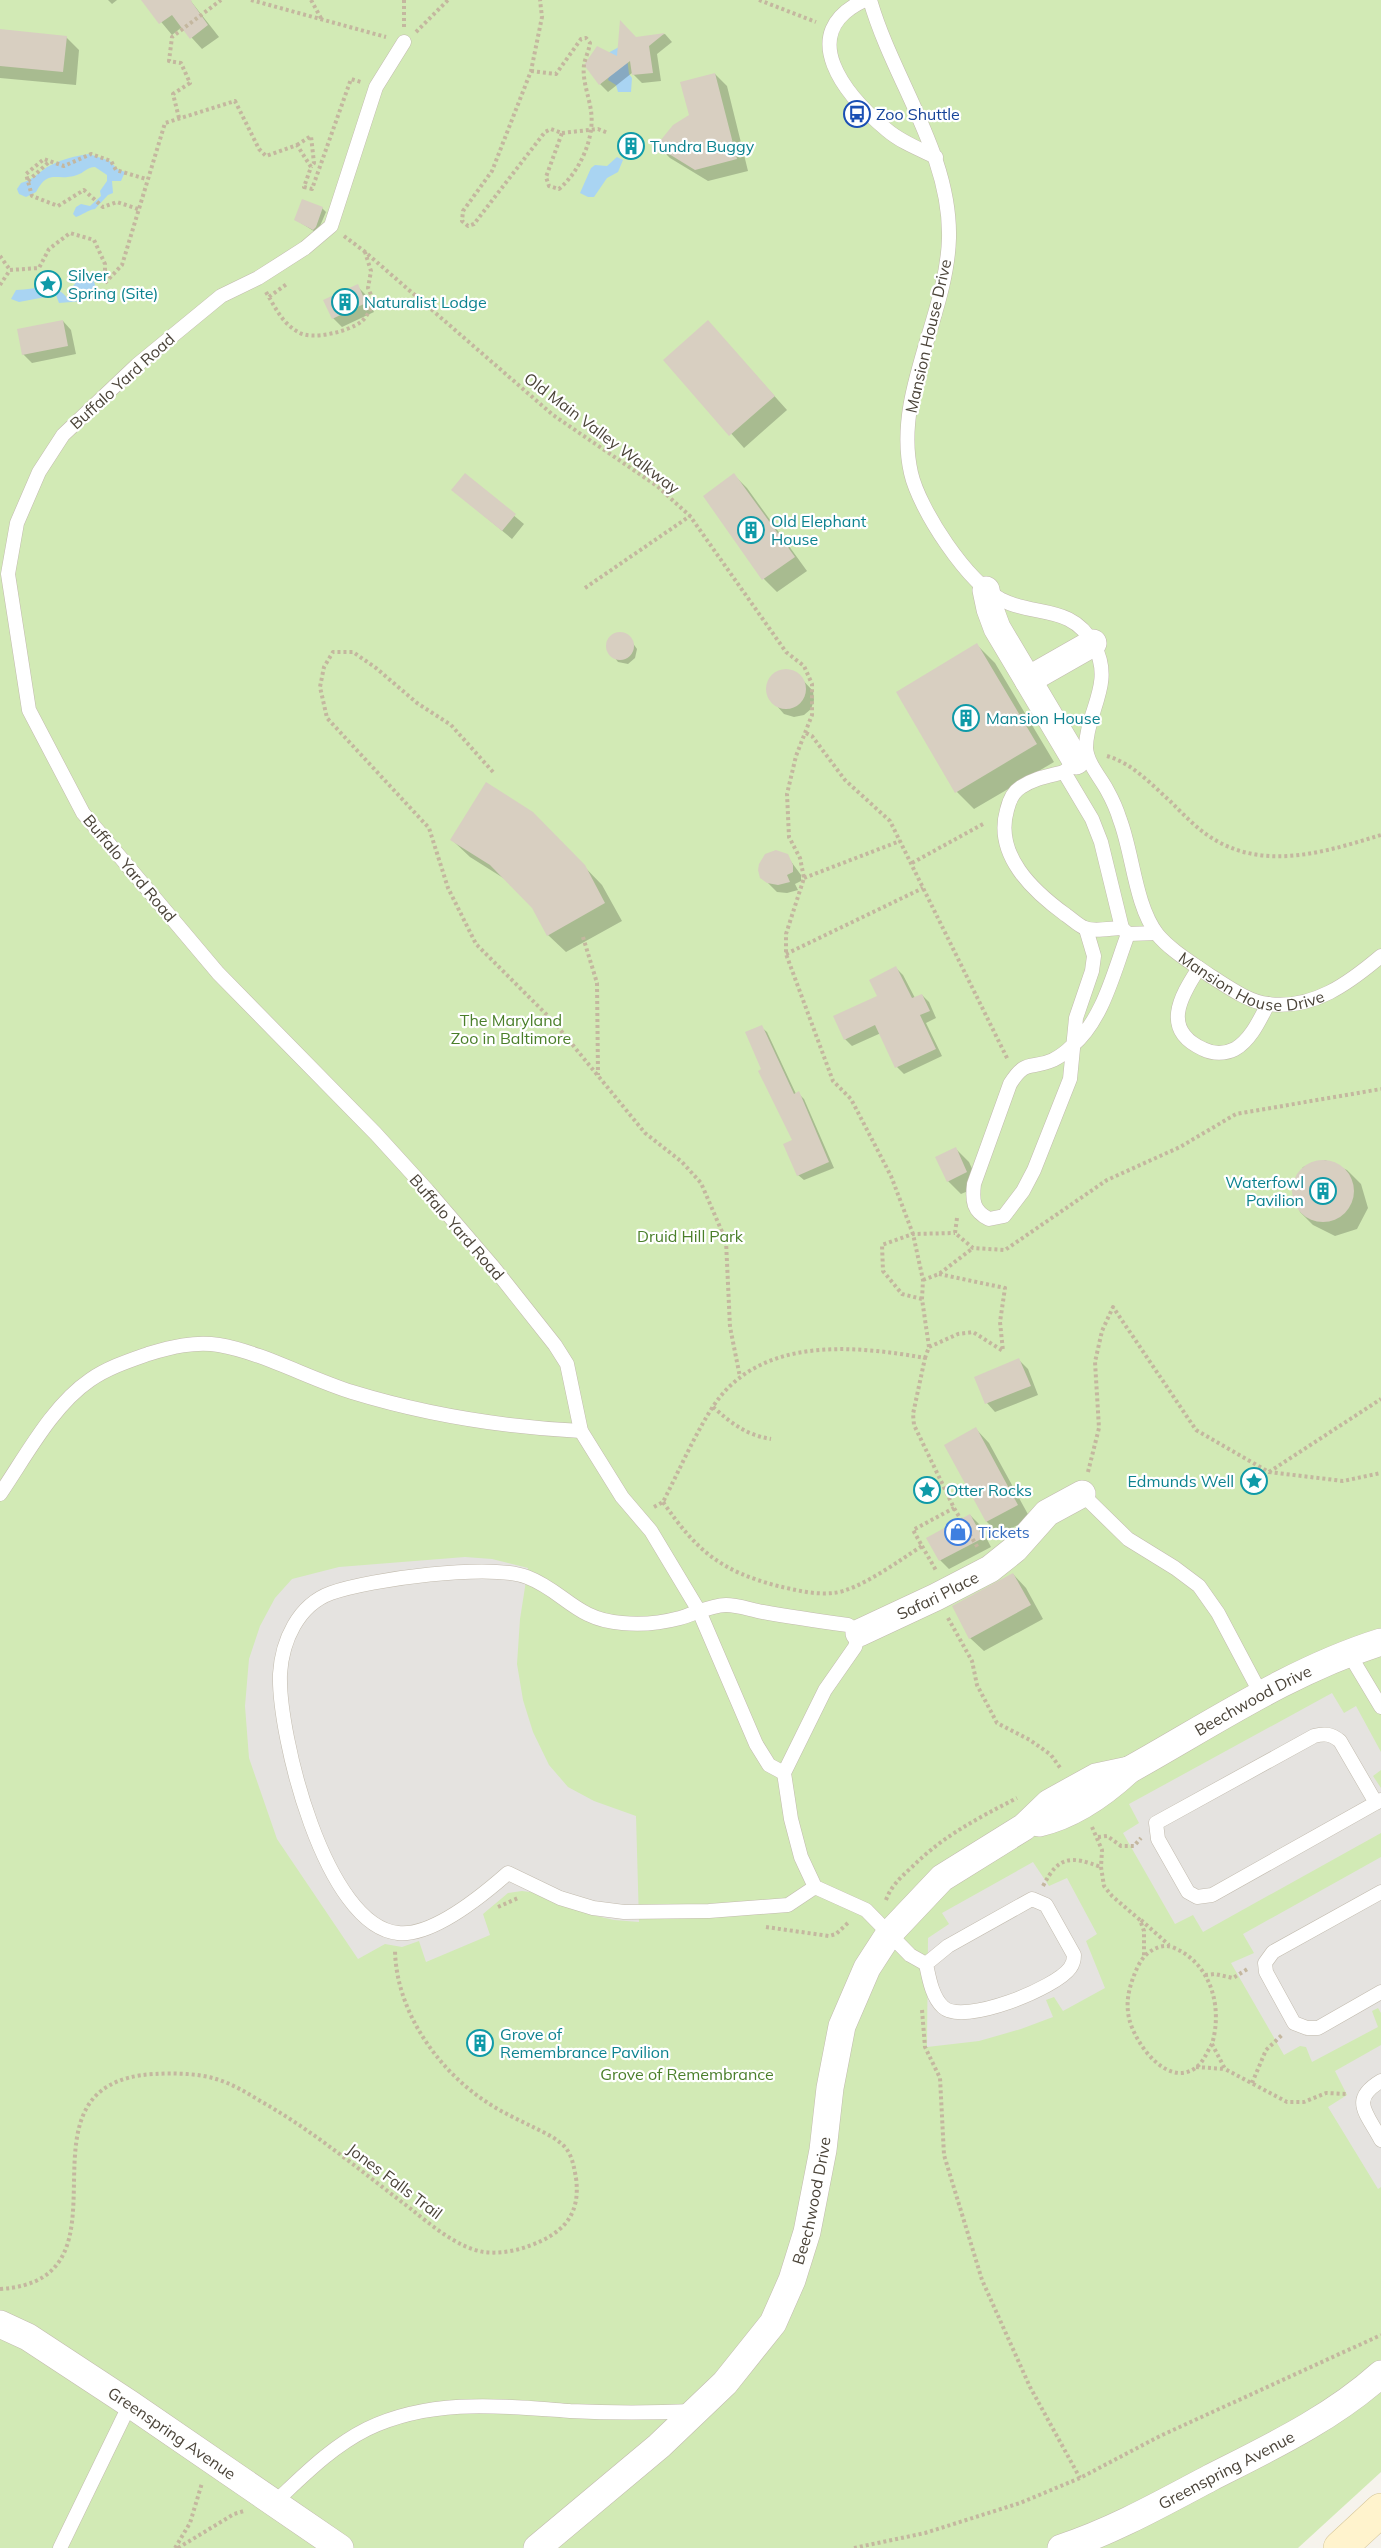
<svg xmlns="http://www.w3.org/2000/svg" width="1381" height="2548" viewBox="0 0 1381 2548" font-family="Mulish,sans-serif">
<rect width="100%" height="100%" fill="#f6f3ec"/>
<!-- green -->
<path fill="#d2eab5" d="M0 0H1381V2472L1298 2548H0Z"/>
<!-- parking -->
<path fill="#e5e3e0" d="M465 1557 492 1559 528 1568 520 1619 517 1664 523 1700 533 1732 549 1765 568 1787 594 1801 636 1816 639 1922 614 1920 588 1914 538 1893 522 1891 508 1893 483 1914 490 1935 426 1962 419 1941 402 1947 385 1944 358 1959 277 1839 249 1758 245 1706 249 1659 260 1626 275 1598 292 1579 339 1567Z
M1332 1693 1344 1713 1356 1706 1381 1752V1770L1373 1776 1381 1788V1833L1203 1932 1193 1915 1175 1924 1123 1833 1139 1823 1129 1804Z
M1381 1857V2013L1378 2008 1372 2011 1378 2027 1312 2062 1306 2047 1300 2046 1284 2055 1231 1963 1254 1953 1243 1934Z
M1033 1862 1049 1886 1067 1878 1097 1934 1086 1941 1105 1988 1063 2011 1054 1997 1046 2000 1053 2017 1021 2029 979 2041 927 2047 928 1938 949 1924 942 1913Z
M1381 2045V2187L1378 2189 1328 2107 1347 2095 1335 2071Z"/>
<!-- water -->
<path fill="#a9d4f2" d="M619 47 627 58 629 74 632 78 631 92H618L616 85 608 80 611 69 608 53Z
M89 154 110 161 117 169 125 172 121 181H112L113 193 108 195 95 209C87 210 83 215 76 217L73 214 76 207 81 204 90 206 101 196 100 191 107 181V175L95 167C87 167 84 173 77 175 56 182 49 168 36 192L26 197 19 194 17 189 21 183C34 180 39 171 51 165 63 159 75 156 89 154Z
M617 157 623 160 618 172 607 178 594 197H588L580 193 591 168 595 165 607 166Z
M83 274 92 275 96 288 83 301 59 303 56 295 19 302 11 299 16 290C38 290 54 280 68 299L74 295 73 286Z"/>
<!-- shadow -->
<path fill="#0003" d="M108 0H117L112 4Z
M143 0H190L219 37 202 49 182 27 172 35Z
M0 31 66 37 79 50 76 85 0 78Z
M665 34 672 42 657 54 661 81 642 83 632 73 608 92 600 84 636 38Z
M715 74 727 86 748 171 708 181 670 158 658 146 690 116Z
M322 208 326 212 317 233 296 220Z
M357 286 366 295 374 312 342 327 333 318Z
M63 321 71 330 76 354 32 363 23 354Z
M708 322 787 410 744 448 666 360Z
M465 475 524 524 512 539 453 490Z
M734 475 747 488 807 571 777 592 764 579 705 496Z
M617 634 627 635 637 649 635 658 628 664 618 662 608 649 610 639Z
M977 645 995 663 1054 762 974 809 957 792Z
M787 670 798 675 813 691 814 700 811 709 804 715 794 717 784 714 769 697 767 687 770 678 778 672Z
M551 832 602 885 622 921 566 952 548 935 533 907 508 881 470 857 452 840Z
M787 856 801 875V881L795 884 798 890 787 893 777 892 762 877Z
M896 968 903 975 915 998 922 995 929 1002 936 1018 926 1023 942 1056 904 1074 897 1067 881 1033 852 1046 845 1039 879 996Z
M761 1027 767 1032 796 1094 798 1093 804 1099 834 1168 804 1180 798 1175 794 1141 763 1070Z
M956 1149 969 1162 980 1186 961 1194 948 1181Z
M1325 1160 1347 1170 1361 1184 1368 1208 1357 1229 1335 1236 1313 1225 1300 1212 1292 1188 1303 1167Z
M1019 1360 1028 1369 1038 1395 995 1412 987 1403 976 1378Z
M976 1429 989 1443 1030 1518 1000 1535 987 1522 946 1446Z
M970 1515 979 1524 991 1547 949 1569 940 1560Z
M1013 1574 1026 1588 1043 1619 984 1651 970 1638Z"/>
<!-- building -->
<path fill="#d8cfc1" d="M141 0H192L191 1 208 25 190 39 172 15 159 24Z
M620 20 636 37 665 33 649 46 653 73 632 75 630 61 599 85 584 65 597 46 617 56Z
M0 29 67 36 63 72 0 66Z
M715 73 737 159 695 170 656 146 673 125 689 115 680 82Z
M302 199 323 207 316 227 313 230 294 220Z
M358 284 366 303 332 319 323 300Z
M63 320 68 346 22 355 17 329Z
M708 320 775 396 729 436 663 360Z
M465 473 516 514 502 531 451 490Z
M734 473 795 557 762 580 703 496Z
M606 646a14 14 0 1 1 28 0a14 14 0 1 1-28 0Z
M977 643 1037 744 955 793 896 692Z
M766 689a20 20 0 1 1 40 0a20 20 0 1 1-40 0Z
M486 782 533 812 585 865 605 903 547 936 532 908 490 865 450 840Z
M776 850 788 854 793 865V872L787 875 790 882 778 885 767 883 760 878 758 870 759 864 765 854Z
M896 966 912 998 922 994 930 1011 920 1015 936 1049 895 1068 875 1025 844 1040 833 1016 877 996 869 980Z
M762 1025 794 1094 799 1091 829 1162 797 1176 783 1144 792 1140 758 1071 761 1069 745 1032Z
M956 1147 967 1172 947 1182 935 1157Z
M1292 1191a31 31 0 1 1 62 0a31 31 0 1 1-62 0Z
M1019 1358 1031 1386 985 1404 974 1377Z
M976 1427 1018 1505 986 1522 944 1445Z
M970 1514 983 1538 939 1561 926 1538Z
M1013 1573 1031 1605 969 1639 952 1606Z"/>
<g fill="none" stroke-linecap="round" stroke-linejoin="round">
<defs>
<g id="lane">
<path d="M865 0C793 33 846 96 887 130 901 142 919 149 936 157"/>
<path id="s1" d="M870 0C893 80 951 154 949 238 947 316 893 395 911 473 919 509 968 584 1002 600 1035 617 1072 604 1094 645 1115 684 1086 711 1086 748 1087 763 1100 777 1107 790 1112 799 1117 810 1120 820 1133 854 1135 905 1157 934 1170 950 1192 963 1209 975 1227 986 1248 1002 1268 1004 1313 1010 1349 983 1381 956"/>
<path d="M404 42 376 87 331 226 305 248 258 278 221 296 137 365 63 435 39 472 17 523 8 574 29 710 83 813 218 973 376 1134 427 1190 494 1268 555 1345 567 1364 581 1431 622 1497 651 1531 699 1611 756 1744 769 1765 784 1773"/>
<path d="M1070 767 1064 772 1092 819 1101 842 1122 928 1128 934 1156 933"/>
<path d="M1064 772C1049 776 1034 778 1021 787 1013 792 1009 801 1007 810 994 855 1033 891 1066 915 1072 919 1079 926 1085 928 1094 932 1112 928 1122 928"/>
<path d="M1086 929 1094 956 1092 971 1076 1018 1070 1079 1034 1170 1023 1191 1004 1216 989 1219C973 1211 972 1201 974 1184L1010 1084C1026 1058 1031 1070 1053 1060 1059 1057 1067 1051 1072 1046 1103 1020 1114 971 1128 934"/>
<path d="M1199 968C1180 997 1161 1030 1203 1049 1213 1054 1225 1054 1235 1049 1251 1040 1260 1019 1268 1004"/>
<path d="M0 1494C26 1456 52 1406 90 1380 107 1368 128 1361 148 1354 171 1347 195 1341 219 1345 261 1352 310 1379 352 1392 427 1415 503 1427 581 1431"/>
<path d="M1082 1494 1128 1539 1175 1568 1199 1586 1218 1613 1262 1696"/>
<path d="M1348 1652 1381 1707"/>
<path d="M1376 1803 1340 1741C1331 1734 1325 1733 1314 1736L1156 1823 1158 1839 1188 1892 1197 1897 1212 1895 1381 1800"/>
<path d="M815 1887 788 1905 709 1911 624 1912 593 1908 560 1898 508 1873C483 1895 432 1937 398 1933 325 1926 278 1735 280 1674 282 1641 298 1605 331 1593 371 1579 489 1563 527 1577 564 1591 576 1620 622 1623 641 1625 661 1623 680 1618 694 1614 711 1605 726 1605 738 1605 751 1610 763 1612 791 1617 819 1621 848 1625L859 1633 855 1647 825 1690 784 1773 791 1819 801 1857 815 1887 866 1910 910 1955 926 1964C929 1978 932 1997 943 2007 963 2026 1056 1988 1070 1968 1073 1964 1074 1960 1074 1955L1046 1905 1032 1899 948 1946 926 1964"/>
<path d="M1381 1892 1273 1952 1265 1963 1266 1972 1294 2023 1307 2028H1318L1381 1992"/>
<path d="M1381 2081C1349 2100 1367 2113 1381 2140"/>
<path d="M274 2503C303 2476 331 2447 367 2429 432 2398 501 2406 570 2411 611 2413 652 2413 694 2411"/>
<path d="M60 2548 130 2404"/>
</g>
<g id="street">
<path d="M986 590 990 609 997 628 1076 761"/>
<path d="M1028 680 1093 643"/>
<path id="s2" d="M859 1633 936 1597 990 1569 1015 1549 1047 1513 1082 1494"/>
<path id="s3" d="M1039 1823C1074 1815 1103 1794 1129 1770 1210 1725 1291 1670 1381 1642"/>
<path id="s4" d="M0 2324 28 2337 130 2404 340 2548"/>
<path id="s5" d="M537 2548 659 2446 725 2383 773 2323 792 2280 807 2232 823 2150 830 2088 842 2026 867 1968 889 1934 942 1878 1024 1827 1049 1803 1096 1777 1129 1770"/>
<path id="s6" d="M1061 2548C1113 2531 1161 2504 1210 2478 1269 2448 1331 2419 1381 2374"/>
</g>
<path id="secondary" d="M1340 2548 1381 2510"/>
</defs>
<!-- lane casing -->
<use href="#lane" stroke="#c2bbae" stroke-width="15"/>
<!-- street casing -->
<use href="#street" stroke="#c2bbae" stroke-width="28"/>
<!-- secondary casing -->
<use href="#secondary" stroke="#d6c79b" stroke-width="34"/>
<!-- path -->
<path stroke="#c4b79f" stroke-width="4" stroke-dasharray="3 3" stroke-linecap="butt" d="M251 0 386 37
M311 0 322 20
M404 0V27
M759 0 816 22
M416 32 448 0
M531 71 556 74 581 39 586 38 590 43C589 51 585 58 584 65 582 80 589 96 591 111 595 138 580 171 559 189L549 186 546 177 562 133 551 129 545 132 474 224 468 226 462 221 463 211 492 171 531 71 542 17 540 0
M179 118 173 94 190 83 181 63 169 61 172 37 221 0
M297 145 311 136 314 163 311 167
M28 181 50 161
M138 209 117 202 103 207 84 190 58 206 32 196 26 174 44 159 64 166 91 154 111 161 116 170 146 179
M344 236 364 251 553 415 657 486 690 516 786 652 804 666 812 684V715L796 756 787 794 789 837 800 858 804 878 786 934V954L833 1081 851 1099 891 1176 913 1234 923 1280 922 1299 929 1347 925 1358
M0 256 10 270
M10 270 39 268 49 249 70 233 94 240 105 264V282
M105 283 122 265 165 123 235 101 259 149 266 156 297 145 311 167 304 187 312 189 351 79 361 82
M0 285 10 270
M266 292C275 307 282 323 298 332 312 341 349 331 361 322 367 317 371 308 374 302L368 288 371 271 365 252
M269 297 288 283
M585 588 690 516
M806 733 812 736 845 780 890 821 1008 1060
M1107 756C1132 763 1151 784 1170 801 1184 815 1198 830 1215 840 1268 871 1328 851 1381 835
M493 772 451 725 417 703 376 668 353 652H333L324 667 320 687 327 718 429 828 448 888 476 944 553 1021 645 1133 682 1162 701 1183 726 1241 730 1327 740 1377
M912 863 983 824
M804 878 900 841
M583 937 597 983 598 1075
M786 954 923 888
M957 1218 955 1233 973 1248 1005 1250 1107 1180 1180 1147 1236 1114 1381 1089
M939 1274 1005 1288 1000 1322 1003 1351
M923 1280 939 1274 973 1248
M922 1299 902 1294 883 1271 882 1245 913 1234 955 1233
M929 1347 958 1334 973 1332 1003 1351
M713 1407C731 1423 746 1435 771 1439
M1088 1472 1099 1428 1095 1362 1102 1331 1113 1307 1196 1430 1269 1472 1343 1481 1381 1473
M1269 1472 1381 1399
M663 1502C696 1550 720 1571 778 1586 795 1590 815 1595 833 1593 858 1591 900 1560 922 1546L913 1530 954 1508
M654 1507 663 1502C679 1471 693 1438 712 1408 758 1336 853 1345 925 1358L913 1414 914 1425 954 1508 978 1548
M922 1546 937 1572
M948 1618 972 1661 977 1685 997 1723 1030 1740 1051 1755 1061 1769
M1092 1827 1102 1850 1101 1867 1104 1886 1112 1896 1140 1920 1144 1931V1956
M1098 1837 1107 1836 1121 1846H1134L1141 1838
M1043 1886C1059 1855 1071 1856 1101 1867
M886 1900C891 1886 901 1877 912 1867 943 1836 978 1818 1017 1798
M498 1907 518 1898
M1141 1920 1169 1945
M766 1927 829 1936 836 1934 849 1922
M1205 1975 1215 1974 1233 1978 1249 1968
M922 2010 925 2047 940 2078 944 2155 982 2280 1030 2387 1080 2478
M1212 2044C1208 2050 1205 2058 1200 2064 1171 2093 1135 2045 1129 2018 1126 2004 1128 1992 1133 1978 1136 1970 1140 1960 1147 1954 1154 1948 1163 1944 1172 1947 1211 1962 1223 2007 1212 2044L1225 2069 1287 2102H1304L1326 2093 1347 2094
M1196 2067 1225 2069
M1252 2083 1266 2050 1283 2034
M0 2289C146 2280 0 2083 154 2074 173 2073 197 2073 216 2079 233 2084 247 2093 262 2102 315 2132 362 2172 411 2209 431 2225 458 2248 484 2252 499 2254 515 2251 529 2246 562 2234 581 2216 576 2178 574 2167 572 2154 564 2146 556 2138 545 2133 535 2128 519 2120 501 2112 485 2101 436 2068 396 2010 395 1950
M175 2548 190 2523 202 2483
M178 2548 234 2514 244 2511
M854 2548 925 2533 1020 2503 1080 2478 1160 2436 1381 2335"/>
<!-- lane -->
<use href="#lane" stroke="#fff" stroke-width="14"/>
<!-- street -->
<use href="#street" stroke="#fff" stroke-width="27"/>
<!-- secondary -->
<use href="#secondary" stroke="#fff3cd" stroke-width="33"/>
<!-- path-bridge -->
<path stroke="#c4b79f" stroke-width="4" stroke-dasharray="3 3" stroke-linecap="butt" d="M562 133 598 129 608 133"/>
</g>
<!-- icons -->
<defs>
<symbol id="bus-ring" viewBox="-11 -11 22 22"><circle r="9.5" fill="#fff" stroke="#1a4fb4" stroke-width="1.5"/><path d="M-5-6H5V4H4V6H2V4H-2V6H-4V4H-5ZM-3.5-4V0h7V-4ZM-3.5 1.2v1.5H-2V1.2ZM2 1.2v1.5H3.5V1.2Z" fill="#1a4fb4"/></symbol>
<symbol id="building-ring" viewBox="-11 -11 22 22"><circle r="9.5" fill="#fff" stroke="#0f9aa8" stroke-width="1.5"/><path d="M-4-6H4V6H1V3H-1V6H-4ZM-2.5-4.3h1.7v1.8h-1.7ZM.8-4.3h1.7v1.8H.8ZM-2.5-1h1.7V.8h-1.7ZM.8-1h1.7V.8H.8Z" fill="#0f9aa8"/></symbol>
<symbol id="sight-ring" viewBox="-11 -11 22 22"><circle r="9.5" fill="#fff" stroke="#0f9aa8" stroke-width="1.5"/><path d="M0-6L1.8-2.2L6-1.7L2.9 1.2L3.7 5.4L0 3.3L-3.7 5.4L-2.9 1.2L-6-1.7L-1.8-2.2Z" fill="#0f9aa8"/></symbol>
<symbol id="shop-ring" viewBox="-11 -11 22 22"><circle r="9.5" fill="#fff" stroke="#3f7fe0" stroke-width="1.5"/><path d="M-5-2.5h2.3a2.7 3.5 0 0 1 5.4 0H5L5.5 6h-11ZM-1.5-2.5h3a1.5 2.3 0 0 0-3 0Z" fill="#3f7fe0"/></symbol>
</defs>
<g fill-rule="evenodd">
<use href="#bus-ring" x="842" y="99" width="30" height="30"/>
<use href="#building-ring" x="616" y="131" width="30" height="30"/>
<use href="#sight-ring" x="33" y="269" width="30" height="30"/>
<use href="#building-ring" x="330" y="287" width="30" height="30"/>
<use href="#building-ring" x="736" y="515" width="30" height="30"/>
<use href="#building-ring" x="951" y="703" width="30" height="30"/>
<use href="#building-ring" x="1308" y="1176" width="30" height="30"/>
<use href="#sight-ring" x="1239" y="1466" width="30" height="30"/>
<use href="#sight-ring" x="912" y="1475" width="30" height="30"/>
<use href="#shop-ring" x="943" y="1517" width="30" height="30"/>
<use href="#building-ring" x="465" y="2028" width="30" height="30"/>
</g>
<g text-anchor="middle" stroke-width="4.5" stroke-linejoin="round" paint-order="stroke">
<!-- transit labels -->
<g font-size="16" fill="#164399" stroke="#fff" text-anchor="start">
<text x="876" y="120">Zoo Shuttle</text>
</g>
<!-- culture labels -->
<g font-size="16" fill="#0d838f" stroke="#fff" text-anchor="start">
<text x="650" y="152">Tundra Buggy</text>
<text x="68" y="281">Silver<tspan x="68" dy="18">Spring (Site)</tspan></text>
<text x="364" y="308">Naturalist Lodge</text>
<text x="771" y="527">Old Elephant<tspan x="771" dy="18">House</tspan></text>
<text x="986" y="724">Mansion House</text>
<text x="1304" y="1188" text-anchor="end">Waterfowl<tspan x="1304" dy="18">Pavilion</tspan></text>
<text x="1234" y="1487" text-anchor="end">Edmunds Well</text>
<text x="946" y="1496">Otter Rocks</text>
<text x="500" y="2040">Grove of<tspan x="500" dy="18">Remembrance Pavilion</tspan></text>
</g>
<!-- street labels -->
<g font-size="16" fill="#4b4439" stroke="#fff">
<text transform="translate(928 336) rotate(-77)" y="6">Mansion House Drive</text>
<text transform="translate(122 381) rotate(-42)" y="6">Buffalo Yard Road</text>
<text transform="translate(602 433) rotate(37)" y="6">Old Main Valley Walkway</text>
<text transform="translate(130 868) rotate(50)" y="6">Buffalo Yard Road</text>
<text dy="6" stroke="none"><textPath href="#s1" startOffset="1176">Mansion House Drive</textPath></text>
<text transform="translate(457 1227) rotate(49)" y="6">Buffalo Yard Road</text>
<text dy="6" stroke="none"><textPath href="#s2" startOffset="87">Safari Place</textPath></text>
<text dy="6" stroke="none"><textPath href="#s3" startOffset="248">Beechwood Drive</textPath></text>
<text transform="translate(395 2181) rotate(37)" y="6">Jones Falls Trail</text>
<text dy="6" stroke="none"><textPath href="#s5" startOffset="456">Beechwood Drive</textPath></text>
<text dy="6" stroke="none"><textPath href="#s4" startOffset="204">Greenspring Avenue</textPath></text>
<text dy="6" stroke="none"><textPath href="#s6" startOffset="183">Greenspring Avenue</textPath></text>
</g>
<!-- park labels -->
<g font-size="16" fill="#4a7f2a" stroke="#fff">
<text x="511" y="1026">The Maryland<tspan x="511" dy="18">Zoo in Baltimore</tspan></text>
<text x="690" y="1242">Druid Hill Park</text>
<text x="687" y="2080">Grove of Remembrance</text>
</g>
<!-- shop labels -->
<g font-size="16" fill="#366cbe" stroke="#fff" text-anchor="start">
<text x="978" y="1538">Tickets</text>
</g>
</g>
</svg>
